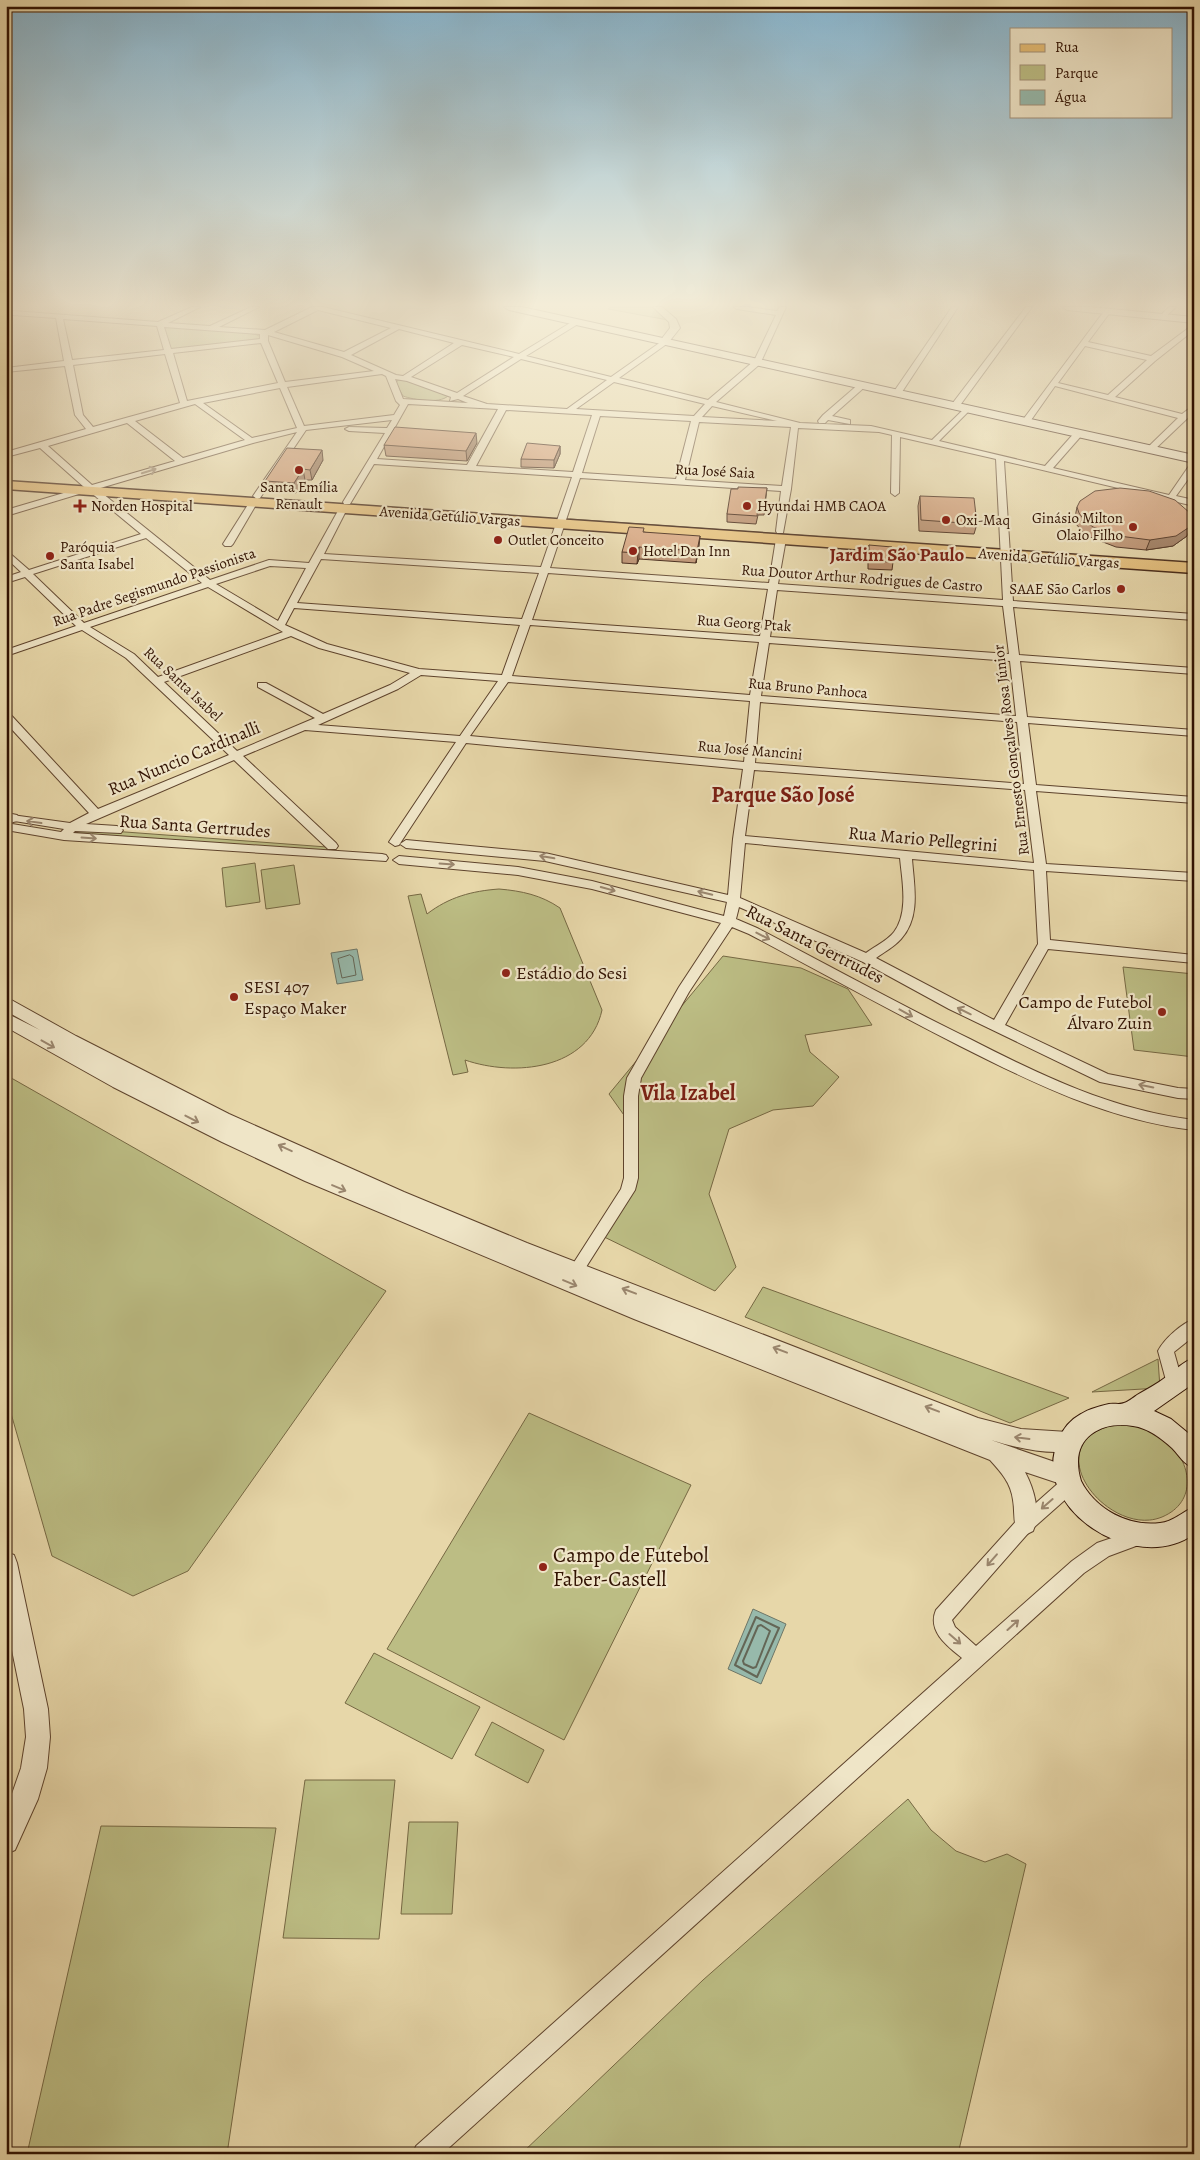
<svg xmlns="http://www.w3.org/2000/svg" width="1200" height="2160" viewBox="0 0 1200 2160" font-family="Alegreya,serif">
<rect width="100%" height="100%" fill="#e7d7a9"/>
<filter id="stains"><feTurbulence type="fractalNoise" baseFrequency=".004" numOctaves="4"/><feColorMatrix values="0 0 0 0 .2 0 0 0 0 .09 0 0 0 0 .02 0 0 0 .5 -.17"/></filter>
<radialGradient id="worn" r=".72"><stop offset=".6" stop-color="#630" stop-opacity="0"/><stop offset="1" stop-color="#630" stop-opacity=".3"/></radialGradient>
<!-- green -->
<path fill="#bcbd84" stroke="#766843" d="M611 307H652L668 320 608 309Z
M168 326 255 334 261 337 258 339 170 350 163 328Z
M398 380H407L448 396C439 404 414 400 403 396L396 383Z
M105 488 549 518 555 519Z
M570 519 996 549 1000 550 566 520Z
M85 829 327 847 330 849 329 852 77 834 78 831Z
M255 863 260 902 226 907 222 868Z
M294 865 300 904 266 909 261 870Z
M499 889C522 891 541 895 560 908L602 1010C589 1070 514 1077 465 1060L468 1072 453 1075 408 896 421 894 427 914C449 897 472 891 499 889Z
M723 956 801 968 848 989 872 1025 805 1035 810 1052 839 1077 813 1106 773 1110 729 1129 709 1194 736 1267 715 1291 594 1232 625 1191 626 1118 609 1094Z
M1123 967 1194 974V1057L1134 1050Z
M6 1075 386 1291 188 1571 133 1596 52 1556 6 1396Z
M763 1287 1069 1398 1010 1423 745 1317Z
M1158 1359 1160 1388 1092 1392Z
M529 1413 691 1485 564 1740 387 1649Z
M1116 1424C1134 1425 1151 1429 1166 1440 1192 1462 1198 1502 1162 1517 1109 1539 1032 1444 1116 1424Z
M374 1653 480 1707 452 1759 345 1703Z
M492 1722 544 1750 528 1783 475 1755Z
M305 1780H395L379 1939 283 1938Z
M908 1799 931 1830 956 1851 985 1862 1007 1854 1026 1864 958 2154H521L703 1980Z
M409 1822H458L452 1914H401Z
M101 1826 276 1828 227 2154H27Z"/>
<!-- water -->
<path fill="#97b9ab" stroke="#6e7667" d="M357 949 363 980 337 984 331 953Z
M753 1609 786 1624 761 1684 728 1669Z"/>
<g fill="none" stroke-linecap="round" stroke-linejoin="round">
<!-- shore-far1 -->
<path stroke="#646656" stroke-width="1" d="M350 955 353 957 356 975 342 978 338 959Z"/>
<!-- shore -->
<path stroke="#646656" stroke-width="2" d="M756 1617 779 1628 757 1677 735 1665Z
M761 1625 770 1631 756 1667 753 1668 744 1664 743 1661 758 1626Z"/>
<defs>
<path id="minor" d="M192 307H200L168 323 210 326 251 307H259L219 327 265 330 312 307H323L519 354 575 320H578V324L526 356 611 377 665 339H668V343L619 378 708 400 754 361 776 315 737 309 734 307H748L777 311 780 307H786L760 364 716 402 800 423 871 426 932 440 967 406 971 408 970 410 939 441 1045 466 1076 431H1082V435L1053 468 1169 495 1191 463H1194V471L1176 496 1194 500V506L1004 461 1013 601 1194 614V620L1013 607 1019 655 1194 668V674L1020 661 1027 717 1194 730V736L1028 723 1036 785 1194 797V803L1036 791 1046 864 1194 873V881L1046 871 1050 940 1194 955V963L1048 949 1005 1025 1108 1074 1178 1088 1194 1089V1099L1178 1098 1100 1082 949 1009 863 962 739 907 736 919 757 928C828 965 898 1004 970 1039 1042 1076 1113 1110 1194 1120V1130C1109 1120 1035 1084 960 1046 889 1010 819 971 749 934L732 927 689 992 641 1078 638 1096V1178L635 1190 581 1275 576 1277 571 1275 568 1271 571 1267 621 1189 624 1178V1096L627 1078 679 987 721 923 592 889 518 875 399 864 393 860 399 856 518 867 592 881 724 916 727 902 545 861 406 848 400 844 406 840 545 853 728 895 733 839 743 769 466 743 399 845 395 846 389 842 456 742 305 730 243 756 336 843 338 846 336 849H328L234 760 86 824 117 826 123 830 121 833 75 831 73 833 382 854 386 855 388 858 386 861 64 840 6 830V823L61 832 64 829 8 820 6 818 8 816 12 815 70 823 89 813 6 723V713L10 714 98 809 229 755 126 658 82 630 6 656V650L76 626 25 577 6 583V577L21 572 6 558V550L29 570 141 534 89 491 6 516V510L84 487 40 448 6 457V452L86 429 75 415 65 366 6 372V368L64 361 56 318 13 315 9 313 13 311 158 322ZM318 310 391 328 344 352 274 332ZM63 319 157 326 164 350 72 360ZM164 327 260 334V339L171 349ZM399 329 454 343 403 376 396 375 351 355ZM268 335 342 357 374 371 285 382 268 341ZM261 343 278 383 187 401 173 353ZM462 345 514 357 457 393 411 377ZM165 354 180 403 93 427 83 415 73 365ZM521 359 607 380 567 409 487 404 463 396ZM382 374 386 376 396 401 400 405 394 415 304 426 287 387ZM395 379 407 381 451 397 450 401 458 399 468 403 403 399ZM614 382 705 404 694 416 576 409ZM280 388 297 428 252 438 203 403ZM195 404 245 440 183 458 135 421ZM408 404 498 409 467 465 377 459ZM712 406 777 421 702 417ZM506 410 592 415 573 472 476 466ZM600 416 691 421 676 479 582 473ZM392 420 387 428 349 427 345 429 349 431 385 433 343 502 344 504H350L374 464 572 477 541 567 324 554 347 509 343 506 339 509 309 563 269 560 210 580 97 489 253 443 297 432 253 496 257 499 260 498 306 430ZM699 422 791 427 782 486 685 480ZM127 423 175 461 92 485 48 446ZM798 428 879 432 892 435 891 493 895 496 899 493 900 437 996 459 1003 600 778 584 786 539 781 536 776 539 769 583 550 568 580 478 781 491 776 531 777 533H783L791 489ZM146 538 202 583 84 623 33 574ZM321 559 539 573 522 619 297 603ZM270 566 306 568 278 621 216 584ZM548 573 768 589 760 636 532 620ZM208 587 283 632 158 677 134 654 90 627ZM777 590 1003 606 1009 654 770 637ZM294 608 520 625 502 675 419 669 327 644 285 625ZM530 625 759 642 750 695 512 676ZM291 636 319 648 410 673 390 685 323 714 266 683H258V687L315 718 237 751 164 682ZM769 643 1010 661 1016 716 761 696ZM421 675 498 681 460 736 318 725 398 689ZM508 682 750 701 744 762 470 736ZM760 702 1017 722 1024 784 755 763ZM754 770 1025 790 1034 863 745 836ZM745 843 900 858C902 880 909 912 894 932 887 941 875 946 866 953L740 898ZM912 859 1034 870 1038 944 994 1020 876 958C884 952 894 947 901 939 921 917 914 886 912 859Z
M952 307H958L900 395H894L893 393Z
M1026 307H1032L958 408H952V404Z
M1169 307H1176L1165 317H1161V315Z
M1105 310 1111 311 1088 342 1151 356 1194 324V330L1155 361 1115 397 1182 414 1194 405V412L1153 451 1146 449 1178 418 1055 386 1029 423 1022 421ZM1085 346 1147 360 1108 395 1058 383Z
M860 383 867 385 832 416 850 420V424L828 420 825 423H819L818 421 823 415Z
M253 500 257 503 233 544 231 546H225L223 544 249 503Z
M1194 1319V1336L1174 1352 1183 1384 1181 1389 1175 1391 1169 1389 1167 1384 1158 1351C1164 1339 1181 1324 1194 1319Z
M1069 1477 1075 1479 1078 1485 1075 1491 1031 1530 952 1620 955 1627 976 1646 1072 1561 1097 1543 1138 1529 1144 1531 1147 1537 1144 1543 1109 1556 1084 1573 442 2154H413L416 2146 962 1658C947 1646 927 1631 936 1610L1019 1518 1063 1479Z"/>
<path id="tertiary" d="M653 307H662L676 319 680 328 668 343 665 344 660 341 670 328 669 322Z
M1063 307H1090L1194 317V323L1067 310Z
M12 814 17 815 19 818 17 821 6 824V815Z
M6 997 76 1036 229 1114 404 1192 527 1243 978 1418 1021 1429 1068 1432 1076 1435 1079 1442 1076 1449C1053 1457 1014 1447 991 1440L1075 1469 1078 1476 1075 1483 1067 1486 1025 1472C1034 1489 1041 1512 1033 1531L1025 1535 1017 1531C1013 1521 1015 1511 1013 1500 1011 1483 1001 1472 990 1460L634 1319 305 1181 222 1142 113 1087 6 1027V1013L40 1030 6 1011Z
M6 1552 14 1555 17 1563 48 1709 50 1737 47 1768 38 1799 15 1850 6 1854V1811L21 1768 26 1737 24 1709 6 1621Z"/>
<path id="secondary" d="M504 307H522L1194 455V463L509 310Z
M1194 1358V1383L1154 1411 1171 1419 1194 1438V1468C1183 1464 1180 1456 1172 1448 1161 1438 1148 1428 1133 1426 1107 1421 1078 1433 1078 1462 1078 1468 1079 1475 1081 1481 1095 1509 1128 1527 1160 1523 1173 1522 1182 1512 1194 1507V1534C1135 1577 1027 1507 1059 1439 1063 1429 1070 1420 1081 1414 1089 1409 1100 1406 1109 1404 1114 1403 1120 1405 1124 1403 1128 1402 1133 1398 1137 1395 1147 1389 1157 1384 1166 1377 1176 1370 1182 1362 1194 1358Z"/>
<path id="primary" d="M6 481 1194 563V573L6 489Z"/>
</defs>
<!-- minor casing -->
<use href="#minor" stroke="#5e432c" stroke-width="2"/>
<!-- tertiary casing -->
<use href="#tertiary" stroke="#5e432c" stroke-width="2"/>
<!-- secondary casing -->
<use href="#secondary" stroke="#311202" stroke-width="2"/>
<!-- primary casing -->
<use href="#primary" stroke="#311202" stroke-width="3"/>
<!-- minor -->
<use href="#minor" fill="#efe5c7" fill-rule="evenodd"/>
<!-- tertiary -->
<use href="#tertiary" fill="#efe5c7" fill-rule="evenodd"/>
<!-- secondary -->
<use href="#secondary" fill="#efe5c7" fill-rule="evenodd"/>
<!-- primary -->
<use href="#primary" fill="#e4bc74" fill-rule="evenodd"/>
</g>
<!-- wall -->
<path fill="#b58766" stroke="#311202" d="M477 443 467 461 386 456 384 445Z
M560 446V454L554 468 521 467V459Z
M323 460 312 480H305L296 493 267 492 265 481Z
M767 488 764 515H758L756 524 727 522V514L738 489Z
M920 496 977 524 974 534 919 531 918 506Z
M1077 507 1187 536 1173 546 1146 550 1116 547 1090 537 1082 531 1076 524 1075 517Z
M644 532 699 547 696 563 639 559 637 564 622 563V552Z
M869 545 893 562 892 570 868 569V554Z"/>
<!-- shaded-wall -->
<path fill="#936e53" stroke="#311202" d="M476 433 477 443 467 461 466 451Z
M560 446V454L554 468V460Z
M322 450 323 460 312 480 310 470Z
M303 469 305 480 296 493 294 483Z
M1191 526 1187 536 1173 546 1146 550 1150 540Z
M700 536 699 547 696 563 697 551Z
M639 547V559L637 564 638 553Z"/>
<!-- building -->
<path fill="#d29d77" stroke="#311202" d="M395 427 476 433 466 451 384 445Z
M527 443 560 446 554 460 521 459Z
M287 448 322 450 310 470 303 469 294 483 265 481Z
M738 487 767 488 764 507H758L757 516 727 514 731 489H738Z
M1120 488 1149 491 1175 500 1190 513 1192 519 1191 526 1176 536 1150 540 1119 536 1093 527 1084 520 1079 513 1077 507 1080 501 1095 491Z
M920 496 974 498 977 524 921 520Z
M629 527 644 528 643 532 700 536 697 551 639 547 638 553 622 552Z
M869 545 892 547 893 562 869 561Z"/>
<!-- one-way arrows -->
<defs><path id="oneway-shaft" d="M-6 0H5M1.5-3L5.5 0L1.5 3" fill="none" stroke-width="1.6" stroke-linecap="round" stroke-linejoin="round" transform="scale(1.25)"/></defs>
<g stroke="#9a866e">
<use href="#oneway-shaft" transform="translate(149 471) rotate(-17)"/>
<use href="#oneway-shaft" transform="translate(34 822) rotate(-172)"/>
<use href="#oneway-shaft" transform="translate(89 838) rotate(4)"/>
<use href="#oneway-shaft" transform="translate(547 857) rotate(-170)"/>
<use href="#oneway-shaft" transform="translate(447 864) rotate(4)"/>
<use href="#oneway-shaft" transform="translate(608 889) rotate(15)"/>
<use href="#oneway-shaft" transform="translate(705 893) rotate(-166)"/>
<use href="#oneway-shaft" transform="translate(763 936) rotate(27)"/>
<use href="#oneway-shaft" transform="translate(964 1011) rotate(-154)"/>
<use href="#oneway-shaft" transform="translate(906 1013) rotate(29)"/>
<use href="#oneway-shaft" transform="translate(48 1044) rotate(29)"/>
<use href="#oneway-shaft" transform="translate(1146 1086) rotate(-169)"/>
<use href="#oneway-shaft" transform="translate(192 1119) rotate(27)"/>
<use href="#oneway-shaft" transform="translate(285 1148) rotate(-155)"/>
<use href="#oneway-shaft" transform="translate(339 1188) rotate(23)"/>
<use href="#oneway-shaft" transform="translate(570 1283) rotate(23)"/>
<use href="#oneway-shaft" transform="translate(629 1291) rotate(-159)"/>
<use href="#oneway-shaft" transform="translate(780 1350) rotate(-159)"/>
<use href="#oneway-shaft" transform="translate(932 1409) rotate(-159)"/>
<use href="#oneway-shaft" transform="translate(1022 1438) rotate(-173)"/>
<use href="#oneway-shaft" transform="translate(1047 1504) rotate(139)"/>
<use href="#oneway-shaft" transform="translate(992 1560) rotate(131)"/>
<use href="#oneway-shaft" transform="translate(1013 1625) rotate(-42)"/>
<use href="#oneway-shaft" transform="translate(955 1639) rotate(41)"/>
</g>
<!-- sky -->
<linearGradient id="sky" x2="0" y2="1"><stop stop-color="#87b6d0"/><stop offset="0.5" stop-color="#f4edd8"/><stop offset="1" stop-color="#f4edd8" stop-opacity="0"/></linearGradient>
<rect width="1200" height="609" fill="url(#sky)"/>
<!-- markers -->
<g fill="#8f2418" stroke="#efe5c7" stroke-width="2">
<circle cx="299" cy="470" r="5"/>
<path d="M77.5 498.5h5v5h5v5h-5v5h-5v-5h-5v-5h5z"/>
<circle cx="747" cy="506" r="5"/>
<circle cx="946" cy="520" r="5"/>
<circle cx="1133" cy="527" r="5"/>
<circle cx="498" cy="540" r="5"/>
<circle cx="633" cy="551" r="5"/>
<circle cx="50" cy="556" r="5"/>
<circle cx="1121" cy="589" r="5"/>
<circle cx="506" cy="973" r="5"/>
<circle cx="234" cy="997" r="5"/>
<circle cx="1162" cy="1012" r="5"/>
<circle cx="543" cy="1567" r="5"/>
</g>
<g text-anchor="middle" stroke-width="4.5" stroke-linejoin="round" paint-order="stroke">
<!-- far-street labels -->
<g font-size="15" fill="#311202" stroke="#efe5c7">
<text transform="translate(715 471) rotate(3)" y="5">Rua José Saia</text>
<text transform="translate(450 516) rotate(4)" y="5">Avenida Getúlio Vargas</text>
<text transform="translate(1049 558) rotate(4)" y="5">Avenida Getúlio Vargas</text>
<text transform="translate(862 578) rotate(4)" y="5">Rua Doutor Arthur Rodrigues de Castro</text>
<text transform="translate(154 587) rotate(-19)" y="5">Rua Padre Segismundo Passionista</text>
<text transform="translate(744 623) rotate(4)" y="5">Rua Georg Ptak</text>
<text transform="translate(183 684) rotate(43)" y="5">Rua Santa Isabel</text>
<text transform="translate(808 688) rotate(5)" y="5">Rua Bruno Panhoca</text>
<text transform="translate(750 750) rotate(5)" y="5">Rua José Mancini</text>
<text transform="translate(1011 750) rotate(-97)" y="5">Rua Ernesto Gonçalves Rosa Júnior</text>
</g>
<!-- far-poi labels -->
<g font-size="15" fill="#311202" stroke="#efe5c7" text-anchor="start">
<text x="299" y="492" text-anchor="middle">Santa Emília<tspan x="299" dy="17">Renault</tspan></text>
<text x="91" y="511">Norden Hospital</text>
<text x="757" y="511">Hyundai HMB CAOA</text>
<text x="1123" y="523" text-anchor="end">Ginásio Milton<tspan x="1123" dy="17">Olaio Filho</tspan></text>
<text x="956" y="525">Oxi-Maq</text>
<text x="508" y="545">Outlet Conceito</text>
<text x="60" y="552">Paróquia<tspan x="60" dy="17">Santa Isabel</tspan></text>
<text x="643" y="556">Hotel Dan Inn</text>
<text x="1111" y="594" text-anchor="end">SAAE São Carlos</text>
</g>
<!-- street labels -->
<g font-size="18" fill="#311202" stroke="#efe5c7">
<text transform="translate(184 758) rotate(-23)" y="6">Rua Nuncio Cardinalli</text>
<text transform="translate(195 826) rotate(4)" y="6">Rua Santa Gertrudes</text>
<text transform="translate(923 839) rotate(5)" y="6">Rua Mario Pellegrini</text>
<text transform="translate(815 944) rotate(27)" y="6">Rua Santa Gertrudes</text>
</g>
<!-- poi labels -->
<g font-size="18" fill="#311202" stroke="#efe5c7" text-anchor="start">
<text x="516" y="979">Estádio do Sesi</text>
<text x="244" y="993">SESI 407<tspan x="244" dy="21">Espaço Maker</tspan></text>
<text x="1152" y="1008" text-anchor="end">Campo de Futebol<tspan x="1152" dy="21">Álvaro Zuin</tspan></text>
</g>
<!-- far-district labels -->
<g font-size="19" font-weight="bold" fill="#7a1f14" stroke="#efe5c7">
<text x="897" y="561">Jardim São Paulo</text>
</g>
<!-- near-poi labels -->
<g font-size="21" fill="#311202" stroke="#efe5c7" text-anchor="start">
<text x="553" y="1562">Campo de Futebol<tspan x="553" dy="24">Faber-Castell</tspan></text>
</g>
<!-- district labels -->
<g font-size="22" font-weight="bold" fill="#7a1f14" stroke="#efe5c7">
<text x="783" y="802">Parque São José</text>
<text x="688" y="1100">Vila Izabel</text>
</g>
</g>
<!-- margin -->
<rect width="1200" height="2160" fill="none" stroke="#e7d7a9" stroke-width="25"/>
<rect x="8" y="8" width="1185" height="2145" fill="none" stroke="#311202" stroke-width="2.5"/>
<rect x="12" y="12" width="1175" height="2135" fill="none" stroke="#311202"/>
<!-- legend -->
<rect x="1010" y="28" width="162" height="90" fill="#efe5c7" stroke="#a39178"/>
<rect x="1020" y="44" width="25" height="8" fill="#e4bc74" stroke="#a39178"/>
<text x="1055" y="52" font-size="15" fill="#311202">Rua</text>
<rect x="1020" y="65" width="25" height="15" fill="#bcbd84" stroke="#a39178"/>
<text x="1055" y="78" font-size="15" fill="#311202">Parque</text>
<rect x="1020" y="90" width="25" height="15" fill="#97b9ab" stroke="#a39178"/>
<text x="1055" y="102" font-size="15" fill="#311202">Água</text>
<rect width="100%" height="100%" filter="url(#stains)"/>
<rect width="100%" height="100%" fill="url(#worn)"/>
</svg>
